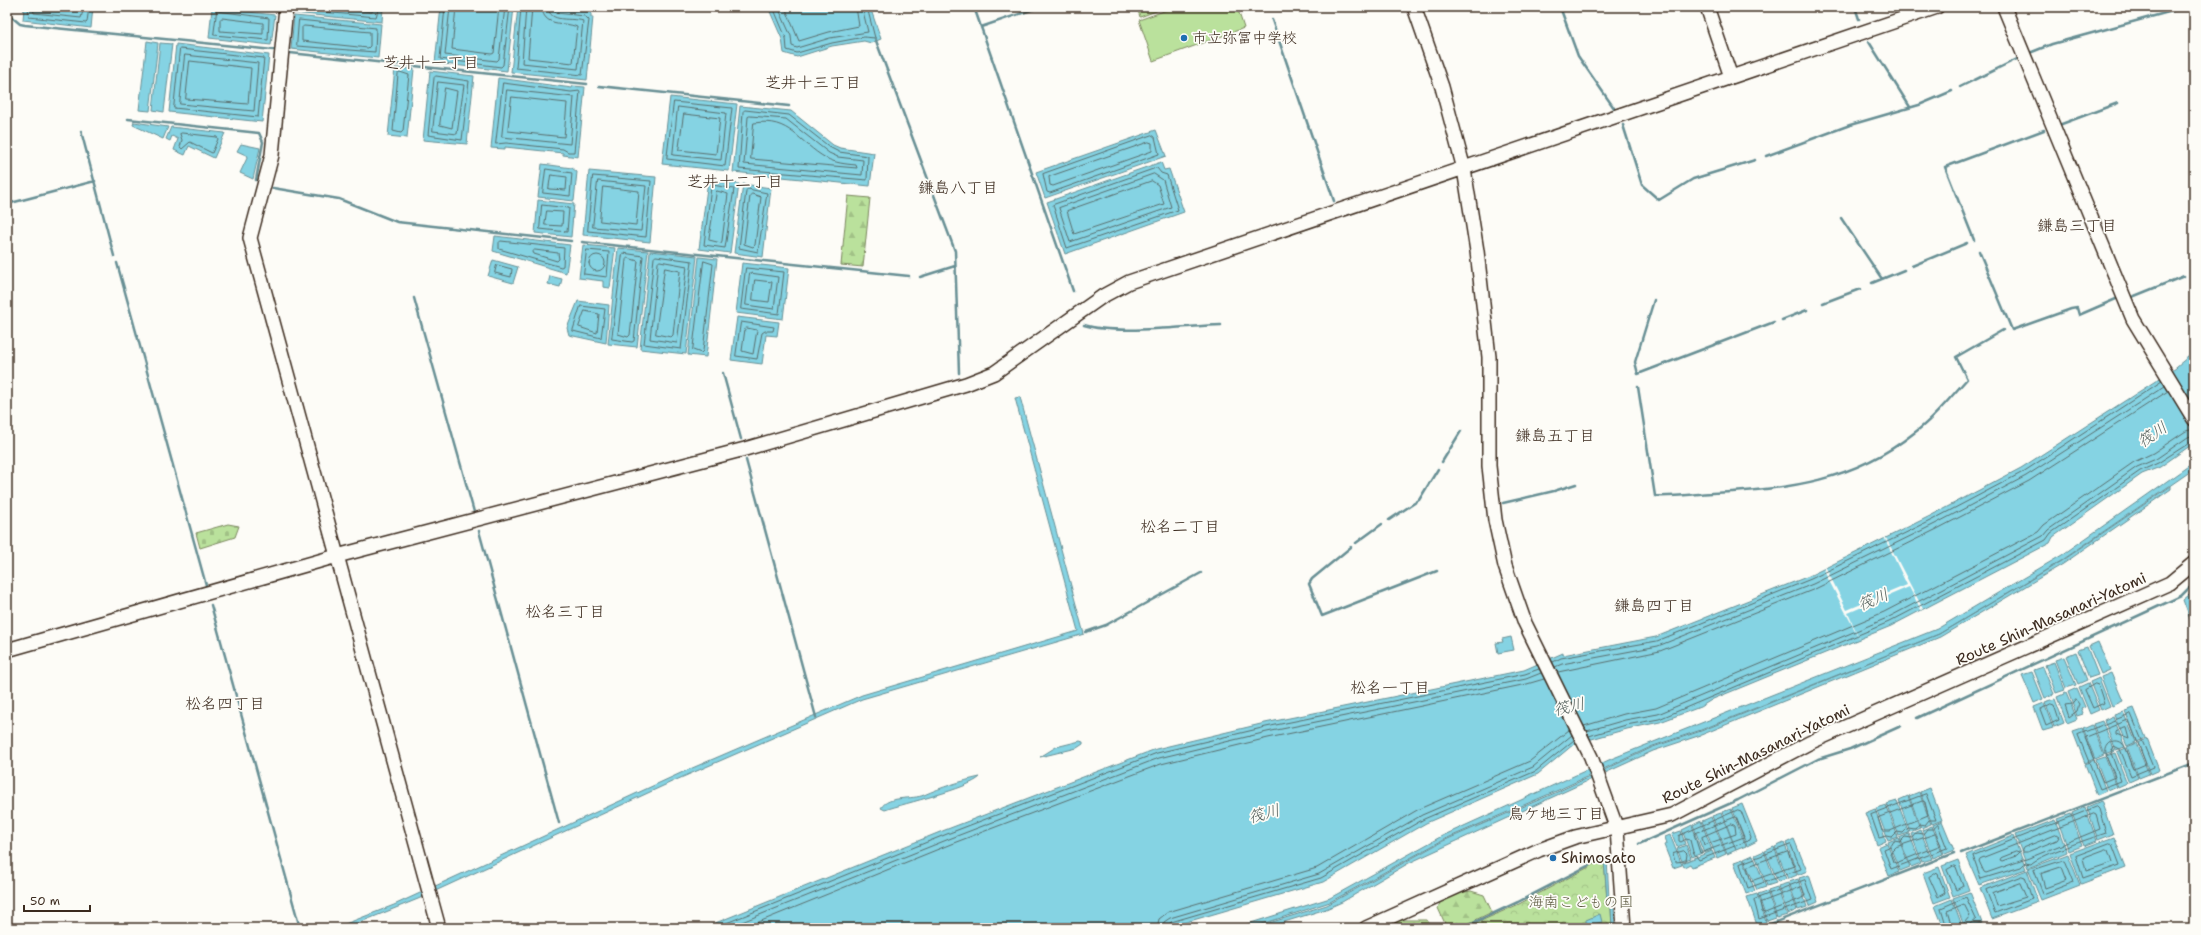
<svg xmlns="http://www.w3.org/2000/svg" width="2201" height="935" viewBox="0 0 2201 935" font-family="'Shantell Sans','Klee One',sans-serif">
<defs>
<pattern id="forest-firs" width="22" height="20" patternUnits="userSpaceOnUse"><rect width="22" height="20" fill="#bae19c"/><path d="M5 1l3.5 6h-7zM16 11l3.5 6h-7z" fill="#a1c186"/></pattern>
<pattern id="cemetery-stones" width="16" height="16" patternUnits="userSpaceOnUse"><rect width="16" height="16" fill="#bae19c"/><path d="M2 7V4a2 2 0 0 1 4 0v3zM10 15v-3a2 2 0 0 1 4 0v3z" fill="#a1c186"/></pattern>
<pattern id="park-crowns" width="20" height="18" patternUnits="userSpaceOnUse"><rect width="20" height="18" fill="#bae19c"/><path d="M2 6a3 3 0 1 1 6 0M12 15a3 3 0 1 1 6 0" fill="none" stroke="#a1c186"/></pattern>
</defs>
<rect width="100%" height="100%" fill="#fdfcf7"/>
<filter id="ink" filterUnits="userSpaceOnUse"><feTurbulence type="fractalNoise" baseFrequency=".025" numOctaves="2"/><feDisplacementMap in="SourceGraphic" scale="8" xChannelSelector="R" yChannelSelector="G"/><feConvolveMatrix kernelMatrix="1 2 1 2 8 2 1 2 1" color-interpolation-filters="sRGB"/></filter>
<g filter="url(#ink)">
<!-- forest -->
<path fill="url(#forest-firs)" stroke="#7a865d" d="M848 196 870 198 863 267 841 265Z
M1471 891 1484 895 1492 912 1459 928H1447L1438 908 1441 900 1459 893Z
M1399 920H1427L1432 928H1394L1395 922Z"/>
<!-- cemetery -->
<path fill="url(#cemetery-stones)" stroke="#7a865d" d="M228 524 239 526 235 537 200 548 196 533Z"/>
<!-- park -->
<path fill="url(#park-crowns)" stroke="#7a865d" d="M1604 859 1607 900 1611 908 1612 928H1465L1519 904Z"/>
<!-- pitch -->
<path fill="#bae19c" stroke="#7a865d" d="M1137 7H1167L1140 17Z
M1175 7H1237L1244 28 1153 61 1139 20Z"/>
<!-- water -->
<path fill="#85d3e3" stroke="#678f94" d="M24 7H93L91 28 23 20Z
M295 7H383L382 22 294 13Z
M441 7H514L507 71 435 63Z
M518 7 591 12V17H593L587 80 511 72Z
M768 7H870L881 39 871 43 864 41 832 46 797 57 784 53 782 39Z
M212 8 275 15 271 45 209 38Z
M294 16 381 24 378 58 291 49Z
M147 41 158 43 150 111 139 110Z
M160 43 172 44 164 112 153 110Z
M176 44 269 55 262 122 169 112Z
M395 68 414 69 407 138 388 136Z
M430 71 474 76 467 144 423 140Z
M498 78 572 88 573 86 585 87 578 157 563 155V153L505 147V149L491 148Z
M670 97 737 104 729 171 662 164Z
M740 106 791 111 833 145 840 148 874 153 870 186 733 172Z
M134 122 168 127 163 139 133 125Z
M171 127 225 133 214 158 189 146 185 155 174 150 178 139 172 136 170 141 166 139Z
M1156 130 1166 156 1045 198 1036 172Z
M241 144 260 148 253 179 240 173 248 156 237 151Z
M1161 162 1164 170 1169 169 1184 212 1065 254 1047 202Z
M542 164 572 168 577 172 574 201 538 197Z
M589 171 656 177 650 242 583 235Z
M708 180 739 184 730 253 699 249Z
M743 184 771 188 763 257 734 253Z
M538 200 574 204 571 237 535 233Z
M495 236 570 245 566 273 493 251Z
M583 245 615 248 610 288 603 287V281L579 278Z
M618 248 648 251 637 347 608 344Z
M650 251 697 256 686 354 640 349Z
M699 257 717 259 706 357 688 355Z
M493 260 518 267 513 283 488 276Z
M742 263 789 268 783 319 736 313Z
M550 276 562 279 560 287 548 284Z
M578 301 609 305 606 343 569 335 567 328Z
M737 317 779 322 777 336 766 335 762 364 731 360Z
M2194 352V443L2160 467 2142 474 2053 537 2050 543 1891 626 1713 699 1700 707 1660 722 1627 729 1574 744 1538 774 1426 823 1323 882 1166 928H703L945 830 1156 749 1265 723 1524 670 1563 653V655L1656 637 1809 576 1930 516 2021 468 2171 371Z
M1020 397 1084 634 862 699 676 780 418 899 346 928H335L394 905 683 772 862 695 1078 631 1015 398Z
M2194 462V469L2061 561 1939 634 1701 730 1653 746 1554 792 1443 840 1330 902 1250 928H1235L1330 898 1442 836 1611 759 1937 629 2062 555Z
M2171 486V489L2063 564 1940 637 1701 735 1653 751 1409 863 1342 902 1326 909 1265 928H1253L1327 905 1443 841 1555 793 1653 747 1701 731 1939 634 2062 561Z
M2194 591V630L2183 600Z
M1511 637 1514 650 1498 653 1496 643 1503 642 1502 639Z
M2098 642 2110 670 2101 674 2089 646Z
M2087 647 2098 675 2089 678 2078 650Z
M2076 652 2087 680 2078 684 2066 656Z
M2064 657 2076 685 2066 688 2055 660Z
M2054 662 2065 690 2056 693 2045 665Z
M2043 667 2054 694 2045 698 2034 670Z
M2032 672 2043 699 2034 703 2022 675Z
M2111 673 2123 701 2112 706 2101 677Z
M2099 678 2110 706 2101 710 2090 682Z
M2088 683 2099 710 2090 714 2079 687Z
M2077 688 2085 707 2081 709 2083 714 2077 716 2068 692Z
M2066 693 2077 719 2067 723 2057 697Z
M2055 699 2064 723 2054 727 2045 702Z
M2044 703 2053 728 2043 731 2034 707Z
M2134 708 2146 738 2137 742 2125 711Z
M2123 712 2136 742 2127 746 2114 715Z
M2113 716 2125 747 2116 750 2104 720Z
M2102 721 2115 751 2105 755 2093 724Z
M2092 725 2104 755 2095 759 2083 729Z
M2082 729 2094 759 2085 763 2073 732Z
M2147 739 2159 770 2150 774 2138 743Z
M1080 741 1083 742V744L1077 748 1040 757 1056 747Z
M2136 743 2149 774 2139 778 2127 747Z
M2126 748 2138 778 2129 782 2117 752Z
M2115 753 2127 783 2118 787 2106 756Z
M2105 757 2117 787 2108 791 2096 760Z
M2094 760 2106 791 2097 795 2085 764Z
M980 777C968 789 905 803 885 810L881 808C888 795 913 800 924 795 942 787 961 781 980 777Z
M1930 788 1942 820 1932 824 1920 792Z
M1919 792 1931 824 1921 828 1909 796Z
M1908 796 1920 828 1910 832 1899 800Z
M1897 801 1909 833 1899 836 1887 804Z
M2101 801 2113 834 2098 840 2087 807Z
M1742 804 1757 841 1747 846 1732 808Z
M1886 805 1898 837 1888 840 1876 808Z
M2085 807 2097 841 2084 846 2072 813Z
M1731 809 1746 846 1736 850 1722 812Z
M1875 809 1886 841 1877 845 1865 813Z
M1721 813 1736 850 1727 854 1712 816Z
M2071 814 2082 846 2069 851 2057 819Z
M1711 817 1726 854 1717 858 1702 821Z
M2055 820 2067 852 2028 868 2015 835Z
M1701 821 1712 850 1704 853 1693 825Z
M1942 821 1954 850 1944 854 1933 825Z
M1692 825 1702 853 1692 857 1682 830Z
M1932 826 1943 854 1933 858 1922 830Z
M1920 830 1932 859 1922 862 1911 834Z
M1681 831 1685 844 1677 847 1672 834Z
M1909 834 1921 863 1911 867 1899 838Z
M1670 835 1682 865 1673 868 1664 845 1667 844 1665 837Z
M2013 836 2026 869 1979 885 1966 855Z
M2114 837 2126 867 2081 884 2070 853Z
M1898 838 1910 867 1900 871 1888 842Z
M1794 839 1807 871 1798 875 1786 843Z
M1784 843 1797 875 1788 879 1775 847Z
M1887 843 1899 872 1889 876 1878 847Z
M1686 845 1691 858 1682 861 1677 849Z
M1774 847 1786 879 1778 882 1765 851Z
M1712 851 1715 858 1692 867 1690 864 1684 867 1682 863Z
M1764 851 1776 883 1767 886 1755 855Z
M2068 854 2080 885 2041 900 2028 869Z
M1753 855 1766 887 1757 890 1744 859Z
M1604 859H1607L1609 899 1614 908 1615 928H1612L1611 908 1607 900Z
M1743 859 1755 891 1746 894 1734 862Z
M1958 860 1969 890 1953 896 1942 866Z
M1939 867 1950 897 1934 903 1923 873Z
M2027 870 2038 902 1992 919 1980 888Z
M1809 875 1818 902 1809 906 1799 878Z
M1798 879 1807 907 1798 910 1789 882Z
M1788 883 1797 910 1788 914 1778 886Z
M1777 887 1787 915 1777 918 1768 890Z
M1767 891 1776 918 1767 921 1758 894Z
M1970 892 1982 923 1965 928 1953 898Z
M1757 894 1766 922 1757 925 1747 897Z
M1952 899 1963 928H1944L1935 906Z
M1600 914 1602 922 1590 925 1586 923V920Z"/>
<!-- pier -->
<path fill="#fdfcf7" d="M1885 536 1923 609 1921 610 1909 587 1848 613 1860 640 1825 573 1824 568H1826L1847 610 1907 585 1884 537Z"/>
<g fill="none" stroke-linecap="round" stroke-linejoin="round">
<!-- shore -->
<path stroke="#596e6d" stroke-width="1" d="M28 7 29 17 86 23 87 22 89 7
M33 7 34 13 81 18 84 7
M39 7 76 11 78 7
M299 7 301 10 376 17 379 7
M322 7 372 12 374 7
M445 7 440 59 501 67 503 65 510 7
M450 7 445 55 497 61 499 59 505 7
M456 7 452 49 492 54 494 53 499 7
M521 7 516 68 582 75 589 20 585 16 556 13 553 7
M526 7 522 63 578 69 583 21C572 17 549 24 548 7
M532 7 528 58 573 63 577 27C564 21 543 28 542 7
M773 7 786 38 787 50 797 53 832 43 864 37 875 38 867 7
M778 7 791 36 792 46 797 48 830 38 868 32 862 7
M785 7 799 41 829 32 859 26 856 7
M217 11 269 18 268 40 214 35Z
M222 18 263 23V34L220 31V20Z
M299 20 376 28 375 52 297 46Z
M304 26 370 32V46L368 48 302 41V28Z
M180 49 264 58 258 117 174 108Z
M185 55 258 63 254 111 180 104Z
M190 61 251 68 248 104 186 99Z
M400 72 409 75 403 131 401 133 393 131 398 74Z
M436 76 469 81 462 140 428 135 434 78Z
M438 82 464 85 457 134 433 131Z
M503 83 571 92 580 91 574 152H568L563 149 506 143 496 144Z
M445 88 457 91 452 128 440 125Z
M507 90 574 97 570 144 502 137Z
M512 97 567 103 564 137 508 131Z
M674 102 732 108 725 166 667 159Z
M678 107 726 113 721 160 673 155Z
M745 110 789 115 831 148 839 152 868 156 867 180 739 169 743 112Z
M684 114 720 118 716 154 679 150Z
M750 116 786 119 829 153 838 157 863 160 862 175 744 164 748 117Z
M754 123C790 117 799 143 826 158 835 163 845 164 856 165L857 168 751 159Z
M182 133 217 137 218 139 212 153 190 142 182 149 180 147 182 140 180 134Z
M1152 135 1155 137 1159 154 1050 193 1047 192 1043 174Z
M1149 142 1152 143V151L1053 186 1050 185 1049 177Z
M1157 168 1161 173 1167 175 1178 210 1067 248 1053 205Z
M546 169 572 173 570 196 543 193Z
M1154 174 1163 180 1171 207 1070 242 1059 208Z
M551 175 567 177 566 190 549 189Z
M593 176 651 181 646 237 588 231Z
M598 181 646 186 641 231 593 227Z
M1152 181 1158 185 1164 204 1074 234 1067 211Z
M713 185 734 189 725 248 704 245 711 187Z
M603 187 639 191 636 225 600 221Z
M748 189 767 193 758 252 739 248 746 191Z
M717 191 728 194 722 241 721 243 709 240Z
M752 194 761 197 755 245 753 247 744 244 750 196Z
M542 205 569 208 567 232 540 229Z
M547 211 563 212 562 226 545 225Z
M501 241 564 248 563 266 561 267 499 249V243Z
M535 250 558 253 559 259 557 261 534 254 533 252Z
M587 250 609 252 607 277 584 274Z
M623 253 643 256 634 341 632 342 612 339Z
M589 263a8 8 0 1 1 16 0a8 8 0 1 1-16 0Z
M656 256 692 261 681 349 644 344 654 258Z
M628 258 638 261 630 335 628 337 618 334 626 260Z
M660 261 687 266 677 343 650 339 658 263Z
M704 261 713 264 703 351 701 353 693 350Z
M497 265 512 269 511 277 495 273Z
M665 268 680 271 673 335 671 337 656 334Z
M746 268 784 272 779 314 741 309Z
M750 273 778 277 774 309 746 305Z
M755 280 772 282 769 302 753 300Z
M581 306 605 309 601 338 573 331Z
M585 311 599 314 597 333 579 327Z
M741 322 774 327 773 331H765L762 333 757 359 736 356Z
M747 328 757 330 753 354 742 351 745 329Z
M1553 662 1561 658 1657 641 1811 579 1932 520 2023 472 2162 381
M1555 667 1562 664 1658 646 1813 584 1935 524 2026 476 2165 386
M1558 672 1660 651 1815 589 1937 529 2029 481 2168 391
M2095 684 2098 685 2104 703 2093 708 2085 690Z
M2076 700 2079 704 2077 711 2069 717 2065 705 2072 704Z
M2051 704 2054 705 2059 720 2046 726 2040 710Z
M2131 714 2153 767 2131 776 2120 749 2114 746 2111 753 2121 781 2100 789 2078 735Z
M2129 720 2146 764 2134 769C2130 762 2128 749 2122 743 2114 737 2104 745 2106 754 2107 762 2113 769 2115 777L2103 782 2085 738Z
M1584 726 1624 714 1656 708 1884 612 2038 532 2044 525 2134 462 2153 453 2186 431 2194 429
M2126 728 2129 739 2116 734V731Z
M1587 731 1625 720 1658 714 1887 618 2043 536 2048 530 2137 467 2156 459 2188 437 2194 435
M1589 736 1626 725 1659 719 1889 622 2046 540 2051 533 2140 471 2158 463 2194 440
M1926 794 1936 820H1929L1925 825 1919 824 1915 829 1908 828 1903 833 1897 832 1892 837 1887 836 1879 838 1871 815Z
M1923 801 1925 802 1928 815 1890 831H1882L1878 818Z
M2097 807 2099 809 2106 833C2092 838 2039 855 2031 864L2025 863 2021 867 1981 879 1973 856Z
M1738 810 1741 811 1751 837 1750 840 1699 860 1693 852 1690 840 1686 839 1681 842 1679 841V836Z
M2094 814 2096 815 2100 829 2029 858 1986 873 1984 872 1979 861 1980 859Z
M1736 817 1744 837 1700 853 1694 834Z
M1732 824 1735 826 1736 834 1704 845 1702 837Z
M1938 825 1947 848 1891 869 1884 849 1891 846 1894 841 1900 842 1905 837 1912 838 1916 833 1923 834 1927 829H1933Z
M1936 834 1941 845 1896 863 1893 862 1890 853 1896 847Z
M2056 835 2059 837 2057 840 2027 852H2021L2023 848Z
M2110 843 2112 844 2120 865 2083 878 2076 856Z
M1791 845 1801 869 1748 888 1740 864Z
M2107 849 2109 850 2113 862 2086 871 2083 858Z
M1684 851 1687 854 1686 861 1675 862 1673 854Z
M1788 852 1794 866 1751 881 1747 867Z
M2016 852 2019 853 2016 856 2002 861 2000 860 2001 858Z
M2065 860 2074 882 2043 894 2034 870Z
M1954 866 1956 867 1963 886 1956 890 1947 870Z
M2062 867 2067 880 2045 888 2041 874Z
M1935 873 1938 874 1945 893 1938 897 1929 877Z
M2022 876 2025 877 2032 899 1995 913 1986 890Z
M1805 880 1812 900 1759 919 1754 900Z
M2020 883 2026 897 1997 906 1993 893Z
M1802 887 1805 897 1765 913 1762 912 1760 903Z
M714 928 947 834 1157 753 1266 727 1525 674 1539 669
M727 928 949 839 1159 758 1267 732 1526 679 1541 673
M744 928 951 844 1161 764 1268 738 1527 684 1544 679
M1157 928 1159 919 1168 912 1317 868 1419 809 1530 761 1569 730
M1163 928 1164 922 1170 918 1319 874 1422 815 1533 767 1572 735
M1168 928 1171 922 1321 878 1424 819 1536 771 1574 740
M1947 928 1941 908 1966 897 1976 919 1970 924 1968 928
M1952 928 1947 911 1964 904 1970 916 1964 923 1963 928"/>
<!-- stream -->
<path stroke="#678f94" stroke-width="2.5" d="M974 7 1073 291
M1560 7 1578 56 1614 108
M1855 7 1859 19
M7 13 20 24 25 25 273 50
M1272 20 1334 201
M981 27 1040 7
M875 38 955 251 959 373
M1869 42 1910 107
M2032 52 2052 44 2176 10H2194
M290 53 587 84
M599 86 789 106
M1960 87 2017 59
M128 119 259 133 263 142 256 180
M1623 125 1642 185 1659 200 1693 179 1755 160
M2059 125 2118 103
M81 131 114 256
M1766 156 1850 125 1919 105 1952 91
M273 188 339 199 397 222 571 241
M7 204 95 181
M1841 218 1882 279
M1974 240 1945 167 2044 130
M582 242 909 276
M1979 251 2012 330 2071 309 2077 308 2079 315 2116 299
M117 263 206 585
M1912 266 1967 243
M920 277 955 266
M1872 283 1904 270
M2132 297 2184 276
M414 298 474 512
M1654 300 1635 362 1638 374 1774 322
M1823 303 1860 289
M1782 320 1807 310
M1084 325C1115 335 1185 326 1221 325
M723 373 741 439
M1638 387 1655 496C1674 497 1693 494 1712 493 1787 490 1854 481 1914 433 1934 418 1950 398 1967 379L1956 357 2003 330
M746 460 816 717
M1442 462 1461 431
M1503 503 1554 491 1576 484
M1389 520 1419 500 1438 469
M479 531 559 823
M1356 543 1382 524
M1351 547 1312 579 1309 584 1322 616 1437 571
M211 605 300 928
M1086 632 1106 625 1201 573
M1917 718 2181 596 2194 583
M1639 844 1738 800 1818 759 1850 749 1901 726
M1961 853 2194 763
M7 913 11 928
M1462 928 1518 902 1601 859
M1760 928 1954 853"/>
<defs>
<path id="secondary" d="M286 7 272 155 250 238 439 928
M1414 7 1442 87 1464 169 1477 251 1489 357V466L1495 520 1505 566 1525 623 1591 757 1617 829 1624 928
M1707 7 1731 77
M2004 7 2133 319 2194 419
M7 650 337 556 745 449 966 384 994 373 1103 296 1129 282 1937 7
M1366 928 1539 850 1575 837 1672 815 1809 743 2170 583 2194 563"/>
</defs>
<!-- secondary casing -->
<use href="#secondary" stroke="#3b2a1e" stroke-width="16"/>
<!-- secondary -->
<use href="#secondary" stroke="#fdfcf7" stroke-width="13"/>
</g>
</g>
<!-- markers -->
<g fill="#1f6fb2" stroke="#fdfcf7" stroke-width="1.5">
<circle cx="1184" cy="38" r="4"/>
<circle cx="1553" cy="858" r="4"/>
</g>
<g text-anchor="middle" stroke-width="3.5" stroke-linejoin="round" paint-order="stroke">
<!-- poi labels -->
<g font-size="15" fill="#3b2a1e" stroke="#fdfcf7" text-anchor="start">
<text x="1192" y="43">市立弥冨中学校</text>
<text x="1561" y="863">Shimosato</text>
</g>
<!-- street labels -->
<g font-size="15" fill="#3b2a1e" stroke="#fdfcf7">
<text transform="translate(2051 619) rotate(-24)" y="5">Route Shin-Masanari-Yatomi</text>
<text transform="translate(1756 754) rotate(-26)" y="5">Route Shin-Masanari-Yatomi</text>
</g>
<!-- park labels -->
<g font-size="15" fill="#5b583e" stroke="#fdfcf7">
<text x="1581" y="907">海南こどもの国</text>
</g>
<!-- neighbourhood labels -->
<g font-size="16" fill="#3b2a1e" stroke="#fdfcf7">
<text x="431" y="68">芝井十一丁目</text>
<text x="813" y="88">芝井十三丁目</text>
<text x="735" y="187">芝井十二丁目</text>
<text x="958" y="193">鎌島八丁目</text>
<text x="2077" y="231">鎌島三丁目</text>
<text x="1555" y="441">鎌島五丁目</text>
<text x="1180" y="532">松名二丁目</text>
<text x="1654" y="611">鎌島四丁目</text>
<text x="565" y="617">松名三丁目</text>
<text x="1390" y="693">松名一丁目</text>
<text x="225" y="709">松名四丁目</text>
<text x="1556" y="819">鳥ケ地三丁目</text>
</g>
<!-- water labels -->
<g font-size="16" font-style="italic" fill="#515d59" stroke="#fdfcf7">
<text transform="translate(2152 434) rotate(-35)" y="6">筏川</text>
<text transform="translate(1873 599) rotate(-23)" y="6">筏川</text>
<text transform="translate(1569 706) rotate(-13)" y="6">筏川</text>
<text transform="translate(1264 813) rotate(-15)" y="6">筏川</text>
</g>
</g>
<!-- margin -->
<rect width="2201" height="935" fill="none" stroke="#fdfcf7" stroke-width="24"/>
<rect x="12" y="12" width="2177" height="911" fill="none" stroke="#3b2a1e" stroke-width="1.5" filter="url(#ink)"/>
<!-- scale -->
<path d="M24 905v6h66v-6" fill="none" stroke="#3b2a1e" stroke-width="2"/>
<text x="30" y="905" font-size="12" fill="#3b2a1e" stroke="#fdfcf7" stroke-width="3" paint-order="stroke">50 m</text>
</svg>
